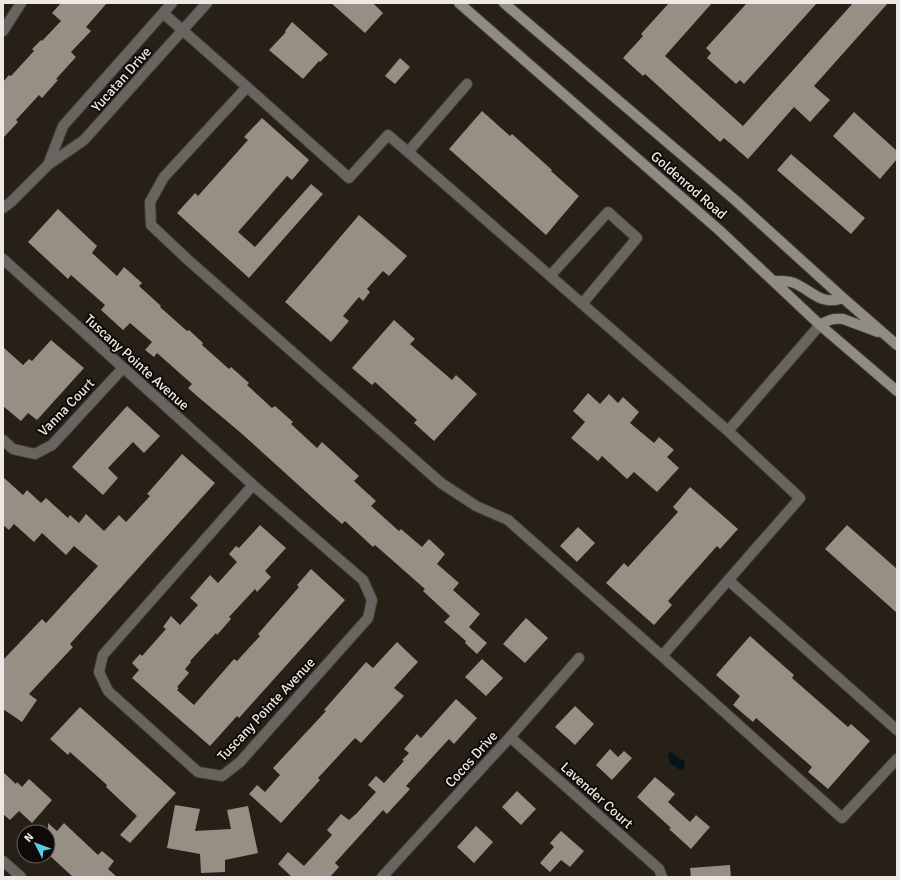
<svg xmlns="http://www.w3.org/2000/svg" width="900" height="880" viewBox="0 0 900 880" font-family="Signika,sans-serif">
<rect width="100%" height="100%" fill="#272017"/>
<!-- water -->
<path fill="#041419" d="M671 752 685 762 684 768 680 770 670 763 668 754Z"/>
<!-- building -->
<path fill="#978e84" d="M61 3H107L86 27 91 31 71 52 76 57 56 79 58 80 42 98 39 95 16 120 18 122 3 138V82L9 75 11 76 34 51 32 49 41 40 42 41 61 21 52 13Z
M331 3H373L383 13 365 33Z
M669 3H712L665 56 743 126 853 3H888L814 86 830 100 810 122 794 107 748 159 724 138 720 142 645 74 643 76 623 58 643 36 641 34Z
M747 3H817L744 84 740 80 736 84 707 58 711 53 706 48Z
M292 22 328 54 320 62 319 61 303 79 269 50 286 32 285 31Z
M400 58 410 67 395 84 385 76Z
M482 111 510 136 512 134 552 170 551 171 579 196 546 235 449 149Z
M854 112 897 151V159L880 179 833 136Z
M262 118 309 160 292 180 287 176 238 232 255 247 311 184 323 194 249 278 177 213 195 193 198 196 248 140 244 137Z
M791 154 865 218 851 234 777 170Z
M58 209 97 246 92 253 117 276 124 267 142 283 139 286 161 306 160 307 187 331 189 330 203 343 202 345 229 369 231 367 249 383 247 385 272 408 275 406 293 422 291 424 317 448 322 442 359 476 354 481 376 501 371 506 399 531 401 529 422 547 429 539 445 554 437 564 459 583 453 590 480 614 469 627 487 643 477 654 465 643 466 641 444 622 450 616 423 591 425 589 375 545 373 547 345 521 342 524 327 511 241 433 197 396 188 388 192 384 157 353 154 357 145 350 152 342 130 323 123 330 101 310 105 305 71 275 68 279 28 242Z
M359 215 407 256 389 276 383 271 367 289 370 292 363 301 359 297 343 316 349 321 331 342 285 302Z
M394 320 415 339 410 344 452 380 456 375 477 394 434 441 414 423 417 420 375 382 372 385 352 368Z
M51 340 84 368 37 420 28 413 21 421 3 406V347L23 365 29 359 32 361Z
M588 393 600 404 609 394 618 403 623 397 639 412 630 423 654 443 659 437 674 450 667 457 679 468 657 492 634 472 627 479 602 456 598 461 571 438 585 422 573 411Z
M127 406 160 436 144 453 133 442 108 468 118 478 103 495 72 467Z
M182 454 215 483 70 644 73 647 29 694 37 700 22 722 3 709V660L42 619 46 623 98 566 74 546 66 555 42 533 34 542 14 524 9 530 3 525V477L23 495 27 490 41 503 46 498 68 518 70 515 79 523 86 514 104 531 119 515 126 522 150 496 147 494Z
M690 487 738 529 720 549 717 546 668 601 672 605 654 625 606 583 624 563 628 567 678 512 673 507Z
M260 525 286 548 265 571 271 577 257 592 255 589 229 617 231 619 217 635 216 633 190 661 191 662 185 669 189 673 177 687 179 688 177 690 194 705 234 659 237 661 260 636 258 634 299 587 297 585 311 569 345 600 239 718 237 716 210 746 132 678 139 670 132 663 140 654 142 656 166 629 163 627 171 616 180 625 198 605 190 598 210 575 218 583 237 562 229 554 236 546 239 548Z
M847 525 897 569V613L825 549Z
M578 527 595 543 577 562 560 546Z
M526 618 548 638 525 663 503 644Z
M750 636 794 675 792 678 848 727 851 724 870 741 828 789 808 772 812 767 756 718 753 722 733 705 740 696 716 675Z
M397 642 418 662 394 688 404 696 361 743 355 738 318 778 320 780 281 823 249 794 257 785 265 792 280 775 273 768 326 711 324 710 366 662 373 668Z
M482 659 503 678 486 696 465 677Z
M456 699 477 718 454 744 449 739 406 786 410 789 387 814 383 810 335 863 339 867 330 877H292L278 864 288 852 304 866 332 835 327 830 341 814 349 820 357 813 376 792 368 785 376 776 384 783 404 761 402 760 409 753 404 749 417 734 421 738Z
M575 706 594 724 575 745 555 727Z
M80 707 176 793 130 843 120 835 137 816 106 787 107 785 70 752 68 755 50 739Z
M610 749 618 757 624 751 632 758 612 780 596 765Z
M3 772 16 784 17 782 22 787 29 779 52 800 32 823 19 811 10 820 3 814Z
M655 777 675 794 668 802 690 822 696 815 710 827 691 849 669 829 671 828 637 797Z
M517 791 536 809 521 825 502 807Z
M175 805 200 809 195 831 231 829 227 810 248 806 258 853 225 860V872L201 873 200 854 167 848Z
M48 823 57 831 64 823 98 855 102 851 114 861 108 869 117 877H73L48 854Z
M476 826 493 842 474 863 457 847Z
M561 831 584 851 570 867 561 860 550 872 540 863 554 847 550 843Z
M730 865 731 877H691L690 868Z"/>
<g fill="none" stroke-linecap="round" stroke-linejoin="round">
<defs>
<path id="street" d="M163 13 247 87 164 177 150 202 151 225 187 259 441 483 476 506 508 520 662 656
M3 31 21 3
M247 87 349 178 388 135 408 152 467 84
M408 152 728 431
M48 165 63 126 172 3
M3 208 11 202 48 165 84 140 207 3
M3 259 253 485 363 580 372 600 368 618 240 762 222 776 198 772 108 691 99 672 103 655 253 485
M550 276 608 212 637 238 582 304
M820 325 728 431 800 498 662 656 842 818 897 759
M3 440 13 449 35 454 52 445 123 368
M728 580 897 730
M510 737 659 869 662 877
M3 861 21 877
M382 877 510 737 579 658"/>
<path id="secondary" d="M459 3 719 230 820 325 897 391
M504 3 735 200 843 298 897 345
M774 281C780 281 788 280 794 283 813 291 820 306 843 298
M820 325C828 320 833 318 843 319L878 332"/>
</defs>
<!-- street casing -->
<use href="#street" stroke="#433c34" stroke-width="12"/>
<!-- secondary casing -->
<use href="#secondary" stroke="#433c34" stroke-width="12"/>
<!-- street -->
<use href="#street" stroke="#686560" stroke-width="10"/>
<!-- secondary -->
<use href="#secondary" stroke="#908c84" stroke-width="10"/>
</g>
<g text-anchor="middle" stroke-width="4" stroke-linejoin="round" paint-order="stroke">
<!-- street labels -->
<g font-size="14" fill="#ede8e3" stroke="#0d0a07">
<text transform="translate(121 79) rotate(-48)" y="5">Yucatan Drive</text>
<text transform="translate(689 185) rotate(41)" y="5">Goldenrod Road</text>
<text transform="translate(137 362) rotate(42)" y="5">Tuscany Pointe Avenue</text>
<text transform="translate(66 407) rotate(-46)" y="5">Vanna Court</text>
<text transform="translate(266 709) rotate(-47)" y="5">Tuscany Pointe Avenue</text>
<text transform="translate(471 759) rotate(-48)" y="5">Cocos Drive</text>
<text transform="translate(597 795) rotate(42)" y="5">Lavender Court</text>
</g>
</g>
<!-- border -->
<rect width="900" height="880" fill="none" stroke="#ede8e3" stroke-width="8"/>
<!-- north arrow -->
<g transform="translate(36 844) rotate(312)"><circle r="19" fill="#0d0a07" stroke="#67635f"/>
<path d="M0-3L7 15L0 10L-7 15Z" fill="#55cae0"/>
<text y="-6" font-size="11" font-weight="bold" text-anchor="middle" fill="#ede8e3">N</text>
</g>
</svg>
